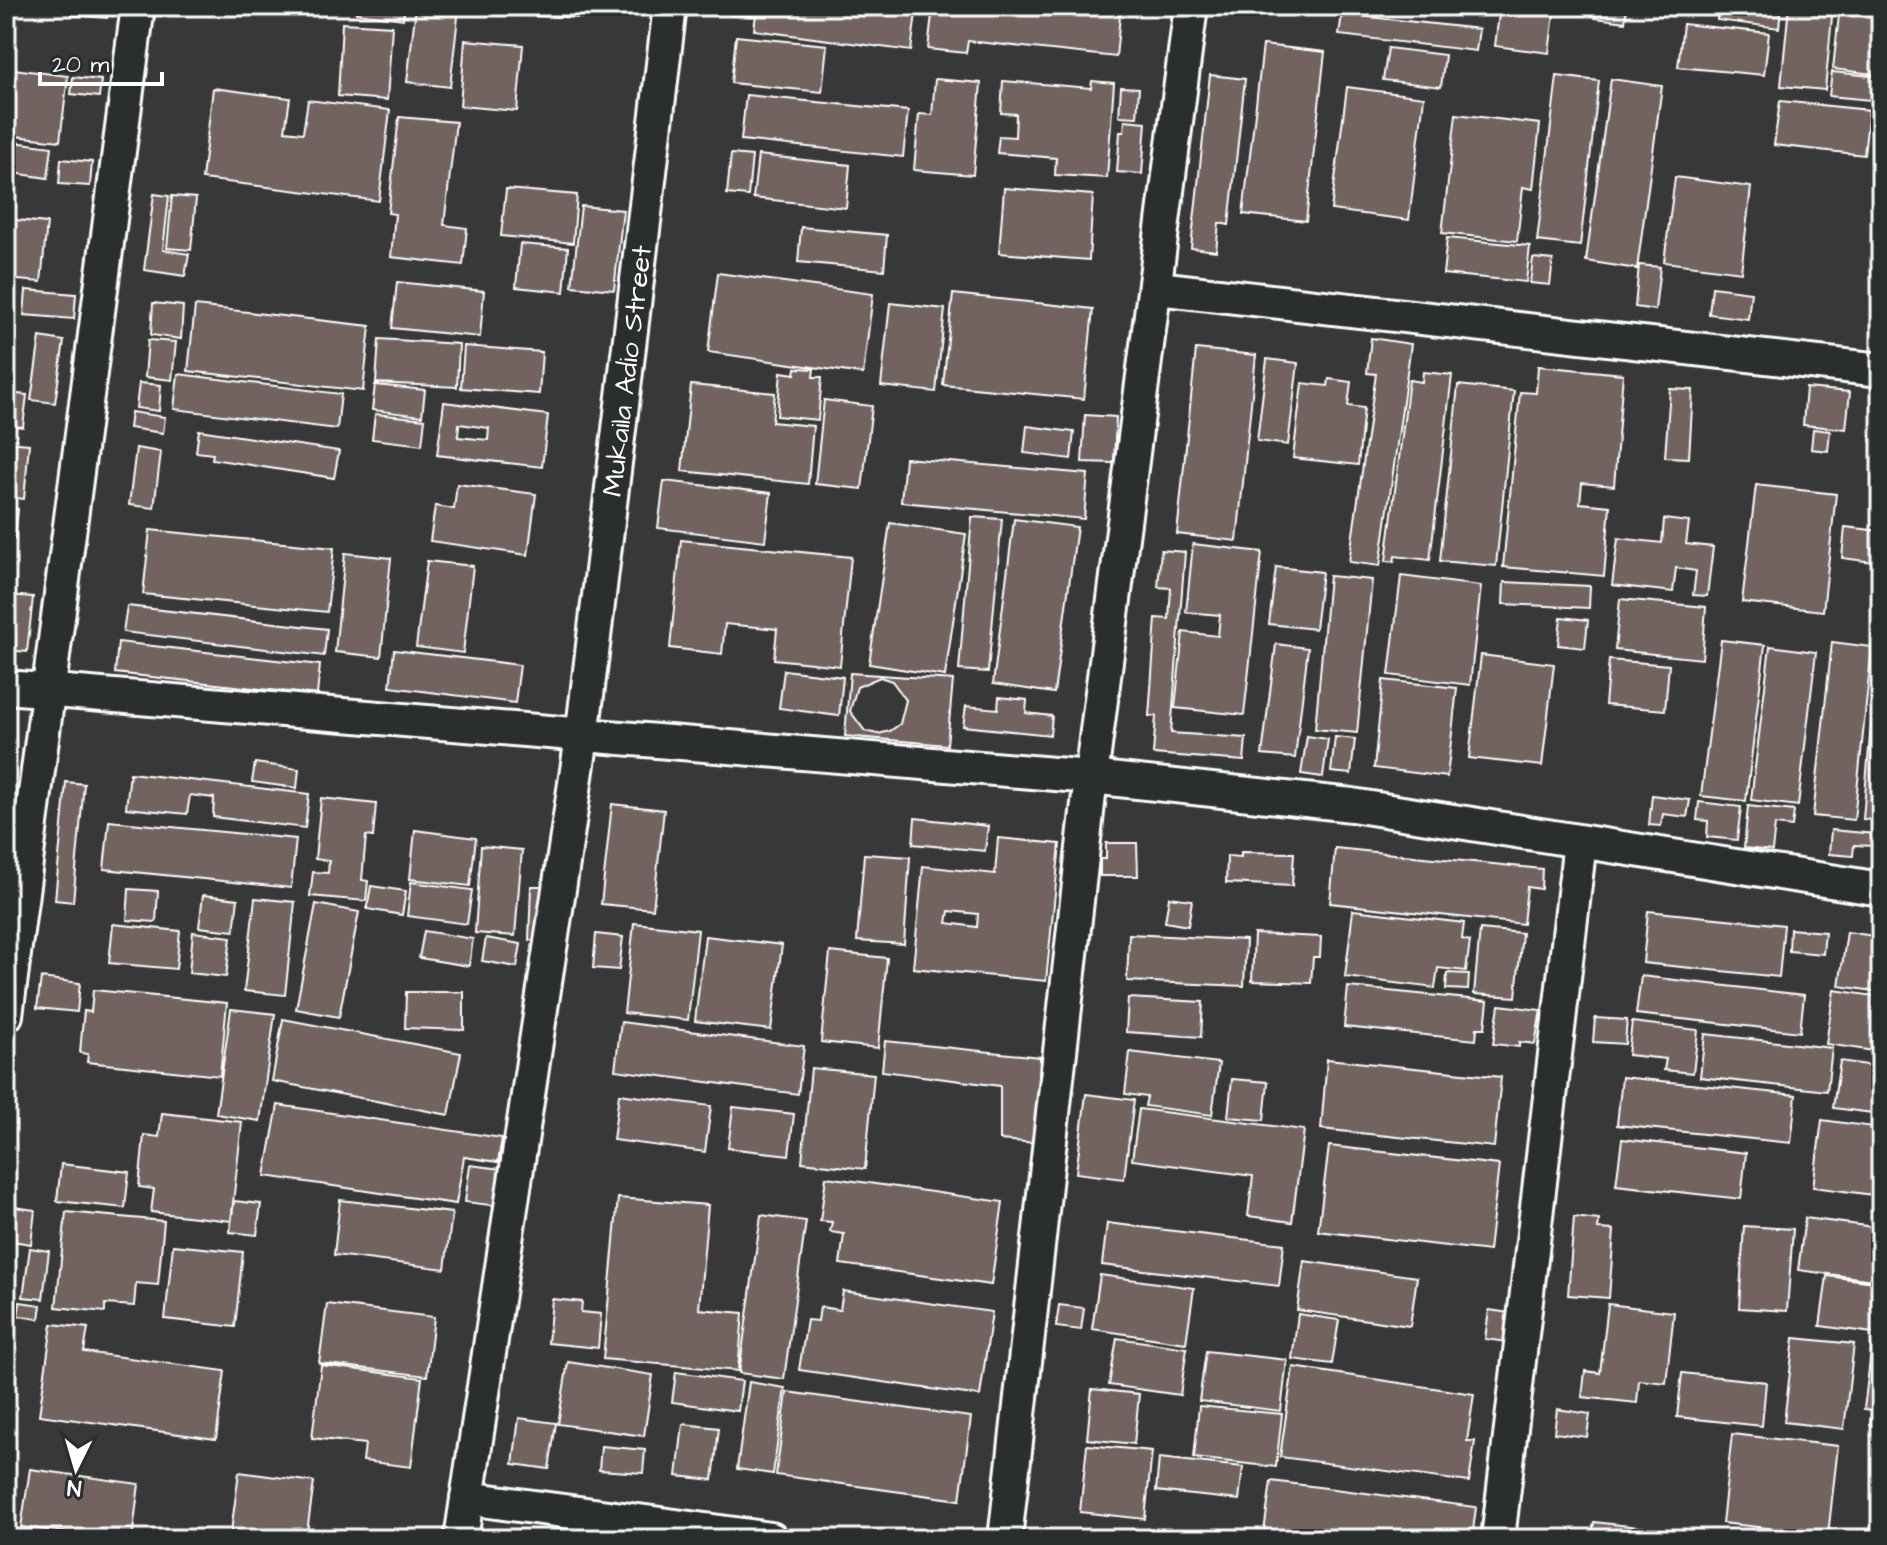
<svg xmlns="http://www.w3.org/2000/svg" width="1887" height="1545" viewBox="0 0 1887 1545" font-family="'Architects Daughter',sans-serif">
<rect width="100%" height="100%" fill="#383838"/>
<filter id="ink" filterUnits="userSpaceOnUse"><feTurbulence type="fractalNoise" baseFrequency=".0125" numOctaves="2"/><feDisplacementMap in="SourceGraphic" scale="16" xChannelSelector="R" yChannelSelector="G"/><feConvolveMatrix kernelMatrix="1 2 1 2 8 2 1 2 1" color-interpolation-filters="sRGB"/></filter>
<g filter="url(#ink)">
<!-- building -->
<path fill="#726460" stroke="#fff" stroke-width="2" fill-rule="evenodd" d="M73 6H108L107 18 72 15Z
M357 6H405L403 19 356 13Z
M416 6 459 8 450 87 407 82Z
M472 6H583V18L472 13Z
M732 6H754L753 16 731 15Z
M757 6H917L911 51 754 30Z
M933 6H1121L1116 57 968 41 966 53 928 49Z
M1247 6H1321L1320 14Z
M1500 6H1555L1549 53 1495 46Z
M1596 6H1627L1625 22 1595 18Z
M1718 6H1781L1779 28 1717 20Z
M1789 6H1833L1825 90 1781 86Z
M1840 6H1881V75L1833 69Z
M1342 14 1479 29 1476 51 1339 35Z
M342 23 392 26 387 100 338 96Z
M1683 24 1769 33 1764 75 1678 67Z
M736 36 827 45 822 92 731 83Z
M465 40 523 45 517 111 460 106Z
M1263 45 1325 52 1306 221 1243 214Z
M1388 48 1445 55 1441 87 1383 80Z
M6 68 68 76 60 141 6 135Z
M1832 72 1881 77V101L1829 96Z
M1210 75 1245 79 1229 225 1219 223 1216 251 1191 248Z
M1557 76 1599 81 1580 246 1537 241Z
M73 77 101 80 99 97 71 94Z
M935 79 981 83 973 175 914 170 919 114 932 115Z
M1611 79 1662 86 1637 269 1586 261Z
M1003 81 1091 88 1092 81 1114 83 1107 178 1055 175 1056 158 997 153 999 136 1015 137 1016 114 1001 113Z
M1121 87 1139 88 1137 117 1119 116Z
M1347 87 1424 97 1409 220 1331 210Z
M213 88 290 98 285 131 303 133 308 100 390 110 379 201 202 179Z
M746 95 908 111 903 157 741 140Z
M1780 101 1869 110 1864 155 1774 145Z
M1456 114 1540 124 1533 189 1523 187 1517 241 1442 233Z
M399 117 456 122 444 225 467 228 463 265 391 257 395 214 388 213Z
M1125 120 1146 122 1142 174 1117 172 1120 132H1124Z
M6 141 52 147 48 178 6 172Z
M731 154 752 156 748 196 727 194Z
M758 155 850 165 846 208 753 198Z
M61 159 92 162 90 186 59 184Z
M1675 177 1751 187 1741 272 1664 262Z
M1004 188 1093 195 1089 260 999 253Z
M506 189 577 195 573 243 501 236Z
M154 194 169 196 163 250 189 254 185 276 144 270Z
M172 196 196 198 191 250 167 248Z
M581 206 623 210 614 290 572 286Z
M6 219 47 223 41 282 6 279Z
M801 227 887 235 884 270 798 262Z
M1447 238 1530 246 1526 282 1443 274Z
M520 244 568 248 564 292 516 287Z
M1533 258 1553 260 1550 285 1530 283Z
M1639 265 1660 267 1655 310 1635 307Z
M718 273 873 294 863 374 708 352Z
M397 282 484 291 480 337 392 328Z
M1712 287 1751 292 1748 319 1709 314Z
M26 290 76 294 74 319 24 315Z
M953 294 1093 309 1084 399 943 385Z
M153 303 183 306 181 339 151 335Z
M890 303 945 309 936 392 881 386Z
M195 306 370 326 363 391 188 371Z
M40 337 64 341 55 403 31 400Z
M1371 338 1411 344 1380 566 1349 562 1376 374 1367 373Z
M379 339 459 344 457 387 376 383Z
M148 340 176 342 172 380 145 377Z
M464 346 542 352 539 394 461 388Z
M1196 349 1256 355 1237 541 1177 534Z
M1267 359 1298 363 1288 445 1257 441Z
M1538 366 1623 374 1614 486 1582 483 1580 503 1610 506 1604 576 1503 567 1520 392 1536 393Z
M796 368 814 369 813 377H822L818 420 777 416 781 372 795 374Z
M1423 372 1452 375 1430 560 1395 556 1394 562 1386 561 1409 380 1422 382Z
M178 374 341 394 337 429 174 409Z
M1329 379 1351 382 1348 406 1364 408 1358 465 1293 458 1302 383 1328 386Z
M139 383 161 385 159 411 136 408Z
M375 385 425 390 422 416 372 410Z
M691 385 775 393 772 422 813 426 808 484 682 471Z
M1458 385 1514 391 1496 566 1440 561Z
M1806 388 1850 392 1846 429 1803 425Z
M1670 389 1693 390 1689 458 1665 457Z
M6 393 27 395 23 427 6 425Z
M824 400 872 406 862 489 815 484Z
M444 402 548 415 542 467 437 455ZM459 424 489 428 488 440 458 437Z
M131 412 165 417 163 433 129 428Z
M375 414 425 419 422 445 372 439Z
M1085 415 1116 417 1114 463 1082 462Z
M1027 426 1074 432 1071 459 1024 453Z
M1813 429 1830 431 1828 451 1811 449Z
M199 430 339 451 334 478 212 459 213 454 196 452Z
M6 442 29 444 24 499 6 497Z
M136 448 161 452 154 508 129 505Z
M905 458 1088 474 1084 519 901 502Z
M664 481 771 493 765 541 658 528Z
M457 484 536 494 528 555 430 541 435 506 454 509Z
M1756 485 1836 494 1823 611 1742 602Z
M6 507 18 509 15 539 6 538Z
M972 517 1002 519 988 672 959 670Z
M1014 519 1077 527 1054 693 993 684Z
M1664 519 1689 522 1686 544 1713 547 1707 596 1693 595 1696 571 1676 568 1673 592 1612 585 1618 538 1662 543Z
M890 523 966 534 945 676 869 664Z
M1845 527 1881 531V563L1842 558Z
M150 530 334 548 327 612 143 594Z
M681 540 851 557 840 666 774 659 777 629 725 624 722 654 670 648Z
M1193 544 1262 552 1244 715 1175 708 1183 632 1218 636 1220 615 1186 612Z
M1161 550 1185 552 1171 733 1246 738 1244 761 1153 754 1156 716H1149L1156 618 1169 619 1171 588 1158 587Z
M345 553 391 558 381 657 335 652Z
M427 561 473 566 463 653 416 647Z
M1276 567 1322 572 1315 629 1269 624Z
M1329 576 1372 580 1357 733 1315 729Z
M1401 576 1481 586 1470 685 1389 675Z
M1504 582 1590 586 1589 608 1503 604Z
M6 595 33 597 27 652 6 650Z
M1620 599 1706 607 1702 659 1615 650Z
M127 606 327 629 324 656 123 632Z
M1561 617 1588 620 1585 648 1558 645Z
M1721 640 1765 645 1746 801 1701 796Z
M118 642 320 665 317 695 115 673Z
M1832 642 1872 647 1854 820 1813 816Z
M1276 644 1308 648 1295 758 1262 755Z
M1770 646 1816 652 1798 806 1751 800Z
M394 650 520 665 515 703 390 687Z
M1481 655 1554 664 1542 766 1469 758Z
M1609 660 1669 665 1665 710 1605 705Z
M784 670 843 677 839 716 779 708Z
M850 673 953 680 947 745 845 736ZM880 677 892 681 906 700 900 724 890 731 878 734 865 731 850 711 857 687Z
M1383 680 1457 688 1447 777 1374 768Z
M999 697 1027 700 1026 713 1052 716 1050 735 963 726 966 706 998 709Z
M1872 713H1881V821L1863 819Z
M1307 736 1328 739 1323 777 1301 774Z
M1335 737 1355 739 1351 774 1331 772Z
M255 763 299 769 297 788 252 782Z
M130 773 309 794 305 828 213 817 214 798 190 795 187 814 126 808Z
M66 782 84 784 73 902 55 900Z
M1652 795 1690 800 1687 817 1663 814 1661 826 1649 825Z
M321 798 376 804 373 837 366 836 362 880 368 881 366 901 310 896 313 872 328 873 329 861 315 859Z
M1699 802 1741 807 1737 840 1707 837 1708 821 1697 820Z
M612 804 664 810 653 909 601 904Z
M1748 806 1794 811 1792 827 1775 825 1772 851 1744 848Z
M915 818 988 826 985 851 913 844Z
M109 821 296 839 291 888 104 869Z
M415 830 476 838 470 886 410 879Z
M1831 830 1875 834 1874 846 1854 845 1853 856 1829 854Z
M998 838 1060 844 1046 981 913 968 923 866 995 874ZM949 911 978 914 977 927 947 923Z
M1106 843H1137L1138 876H1100V859H1106Z
M481 846 522 850 515 936 475 933Z
M1335 848 1542 869 1541 889 1527 887 1523 924 1330 903Z
M1241 852 1294 853 1292 886 1226 883 1227 856 1241 857Z
M864 854 910 857 904 944 857 941Z
M411 882 472 890 467 924 407 916Z
M371 886 406 891 402 915 367 909Z
M531 886H547L544 942 529 940Z
M129 889 158 891 156 922 127 920Z
M203 895 238 899 234 931 199 927Z
M1169 897 1192 900 1188 926 1165 922Z
M255 898 295 902 285 995 244 991Z
M316 904 359 912 339 1017 296 1009Z
M1353 910 1464 923 1462 939 1470 941 1466 971 1438 968 1435 988 1345 977Z
M1648 911 1784 925 1779 977 1643 963Z
M634 923 698 930 688 1020 624 1013Z
M113 924 180 931 176 969 109 963Z
M1480 929 1522 933 1516 997 1474 994Z
M1790 929 1825 932 1823 954 1789 951Z
M424 931 473 939 469 966 419 958Z
M193 932 231 937 226 977 189 973Z
M1847 932 1881 937V992L1839 986Z
M596 934 623 937 619 970 593 968Z
M1129 934 1246 940 1244 986 1127 981Z
M1254 934 1321 937 1320 957H1313L1311 983 1252 981Z
M705 936 782 945 771 1030 695 1021Z
M486 938 521 944 517 967 482 961Z
M830 952 887 958 878 1048 821 1042Z
M1447 973 1469 974 1468 990 1446 989Z
M1641 976 1804 995 1800 1032 1636 1014Z
M41 978 80 983 77 1012 37 1008Z
M1348 987 1488 1001 1485 1028H1477L1476 1040 1344 1027Z
M93 990 227 1003 220 1076 87 1062 88 1054 80 1053 82 1030 84 1011 91 1012Z
M1834 990 1881 997V1052L1826 1044Z
M406 992H464V1030L405 1028Z
M1128 998 1203 1002 1201 1037 1126 1032Z
M1499 1005 1541 1010 1535 1044 1519 1042V1047L1493 1044Z
M231 1009 275 1014 260 1121 216 1114Z
M1595 1018 1627 1020 1625 1044 1593 1042Z
M283 1019 461 1053 449 1115 272 1081Z
M621 1022 804 1046 798 1094 615 1070Z
M1632 1022 1698 1030 1693 1073 1664 1070 1666 1059 1628 1055Z
M1705 1034 1832 1048 1827 1091 1700 1077Z
M885 1041 1040 1057 1036 1143 1000 1140V1086L882 1071Z
M1130 1052 1219 1063 1212 1115 1145 1106 1147 1097 1125 1094Z
M1327 1059 1501 1077 1494 1147 1321 1129Z
M1840 1061 1881 1067V1114L1833 1108Z
M811 1068 874 1074 865 1169 802 1162Z
M1622 1077 1796 1095 1791 1143 1617 1125Z
M1232 1079 1268 1082 1264 1120 1228 1117Z
M619 1094 711 1106 705 1152 613 1140Z
M1086 1094 1134 1100 1124 1179 1076 1173Z
M278 1105 502 1138 498 1162 464 1157 456 1204 265 1176Z
M733 1107 794 1114 789 1155 728 1148Z
M1139 1109 1304 1130 1292 1222 1248 1216 1253 1176 1132 1160Z
M162 1113 242 1122 231 1221 151 1212 154 1189 139 1187 144 1135 159 1137Z
M1822 1120 1881 1128V1196L1813 1187Z
M1622 1139 1746 1153 1741 1199 1616 1185Z
M1329 1146 1499 1165 1489 1251 1318 1231Z
M61 1164 129 1172 125 1208 57 1201Z
M470 1165 502 1169 498 1206 465 1202Z
M826 1177 1003 1202 991 1285 840 1264 844 1234 830 1232 832 1222 820 1221Z
M618 1198 708 1205 699 1309 743 1313 738 1371 603 1359Z
M340 1200 452 1213 445 1269 334 1255Z
M234 1201 261 1204 257 1235 230 1232Z
M8 1206 35 1210 31 1244 6 1240Z
M66 1212 164 1221 158 1285 136 1283 134 1306 105 1304V1312L56 1307Z
M761 1215 806 1221 784 1379 739 1373Z
M1574 1217 1599 1220 1598 1229 1614 1230 1609 1298 1568 1295Z
M1805 1218 1881 1228V1281L1798 1270Z
M1107 1223 1284 1244 1279 1286 1102 1265Z
M1744 1226 1793 1229 1787 1311 1739 1308Z
M173 1245 243 1252 235 1327 165 1319Z
M30 1248 49 1251 43 1299 23 1297Z
M1304 1261 1417 1277 1410 1326 1297 1310Z
M1100 1275 1194 1288 1186 1343 1092 1329Z
M1827 1276 1881 1283V1334L1820 1326Z
M843 1291 992 1312 980 1396 799 1370 807 1320 818 1321 820 1307 840 1310Z
M552 1299 582 1302 581 1312 601 1314 598 1348 548 1343Z
M20 1302 41 1305 39 1319 18 1316Z
M327 1304 434 1317 427 1376 319 1363Z
M1608 1304 1674 1312 1666 1383 1639 1380 1637 1403 1582 1397 1585 1371 1600 1373Z
M1059 1305 1084 1308 1081 1330 1056 1327Z
M1489 1310 1524 1315 1521 1344 1485 1339Z
M1298 1314 1339 1320 1332 1364 1292 1359Z
M52 1324 88 1328 84 1352 225 1371 216 1439 39 1415Z
M1117 1338 1187 1348 1180 1395 1109 1385Z
M1794 1338 1854 1344 1844 1429 1784 1422Z
M1872 1344 1881 1345V1430L1880 1425 1870 1424 1872 1410 1864 1409Z
M1206 1351 1287 1360 1281 1411 1199 1401Z
M568 1362 653 1375 644 1436 558 1424Z
M321 1365 422 1378 411 1467 363 1461 365 1444 312 1438Z
M1293 1367 1474 1394 1467 1441H1475L1469 1482 1280 1457Z
M676 1372 742 1381 738 1411 672 1402Z
M1682 1373 1766 1382 1762 1426 1677 1417Z
M749 1382 785 1388 773 1474 737 1469Z
M1092 1389 1139 1394 1134 1444 1087 1439Z
M787 1392 971 1417 960 1500 776 1475Z
M1199 1406 1282 1414 1276 1467 1194 1458Z
M1557 1409 1590 1414 1587 1437 1554 1433Z
M519 1418 556 1423 549 1469 513 1464Z
M683 1424 719 1428 713 1480 677 1476Z
M1732 1434 1838 1446 1828 1535 1722 1523Z
M1087 1445 1152 1451 1145 1519 1080 1512Z
M601 1446 645 1450 643 1473 599 1470Z
M1159 1458 1243 1467 1239 1500 1156 1491Z
M30 1469 139 1484 132 1539 21 1527Z
M239 1472 314 1482 306 1539H230Z
M1271 1481 1476 1507 1472 1539H1263Z
M1594 1522 1744 1539H1591Z
M1152 1531 1227 1539H1152Z
M500 1532 556 1539H499Z"/>
<g fill="none" stroke-linecap="round" stroke-linejoin="round">
<defs>
<g id="street">
<path d="M1157 288 1881 370"/>
<path d="M6 687 1091 777 1352 805 1881 889"/>
<path d="M6 1015 138 6"/>
<path d="M467 1498 771 1539"/>
<path id="s1" d="M461 1539 582 737 670 6"/>
<path d="M1005 1539 1091 777 1191 6"/>
<path d="M1498 1539 1580 842"/>
</g>
</defs>
<!-- street casing -->
<use href="#street" stroke="#fff" stroke-width="38"/>
<!-- street -->
<use href="#street" stroke="#2a2d2e" stroke-width="32"/>
</g>
</g>
<g text-anchor="middle" stroke-width="7" stroke-linejoin="round" paint-order="stroke">
<!-- street labels -->
<g font-size="28" fill="#fff" stroke="#2a2d2e">
<text dy="10" stroke="none"><textPath href="#s1" startOffset="1180">Mukaila Adio Street</textPath></text>
</g>
</g>
<!-- margin -->
<rect width="1887" height="1545" fill="none" stroke="#2a2d2e" stroke-width="32"/>
<rect x="16" y="16" width="1855" height="1513" fill="none" stroke="#fff" stroke-width="3" filter="url(#ink)"/>
<!-- north arrow -->
<g transform="translate(76 1469) rotate(185)" stroke="#2a2d2e" stroke-width="6" paint-order="stroke">
<path d="M0-6L14 30L0 20L-14 30Z" fill="#ffffff"/>
<text y="-12" font-size="22" font-weight="bold" text-anchor="middle" fill="#ffffff">N</text>
</g>
<!-- scale -->
<path d="M40 72v12h122v-12" fill="none" stroke="#ffffff" stroke-width="4"/>
<text x="52" y="72" font-size="24" fill="#ffffff" stroke="#2a2d2e" stroke-width="6" paint-order="stroke">20 m</text>
</svg>
